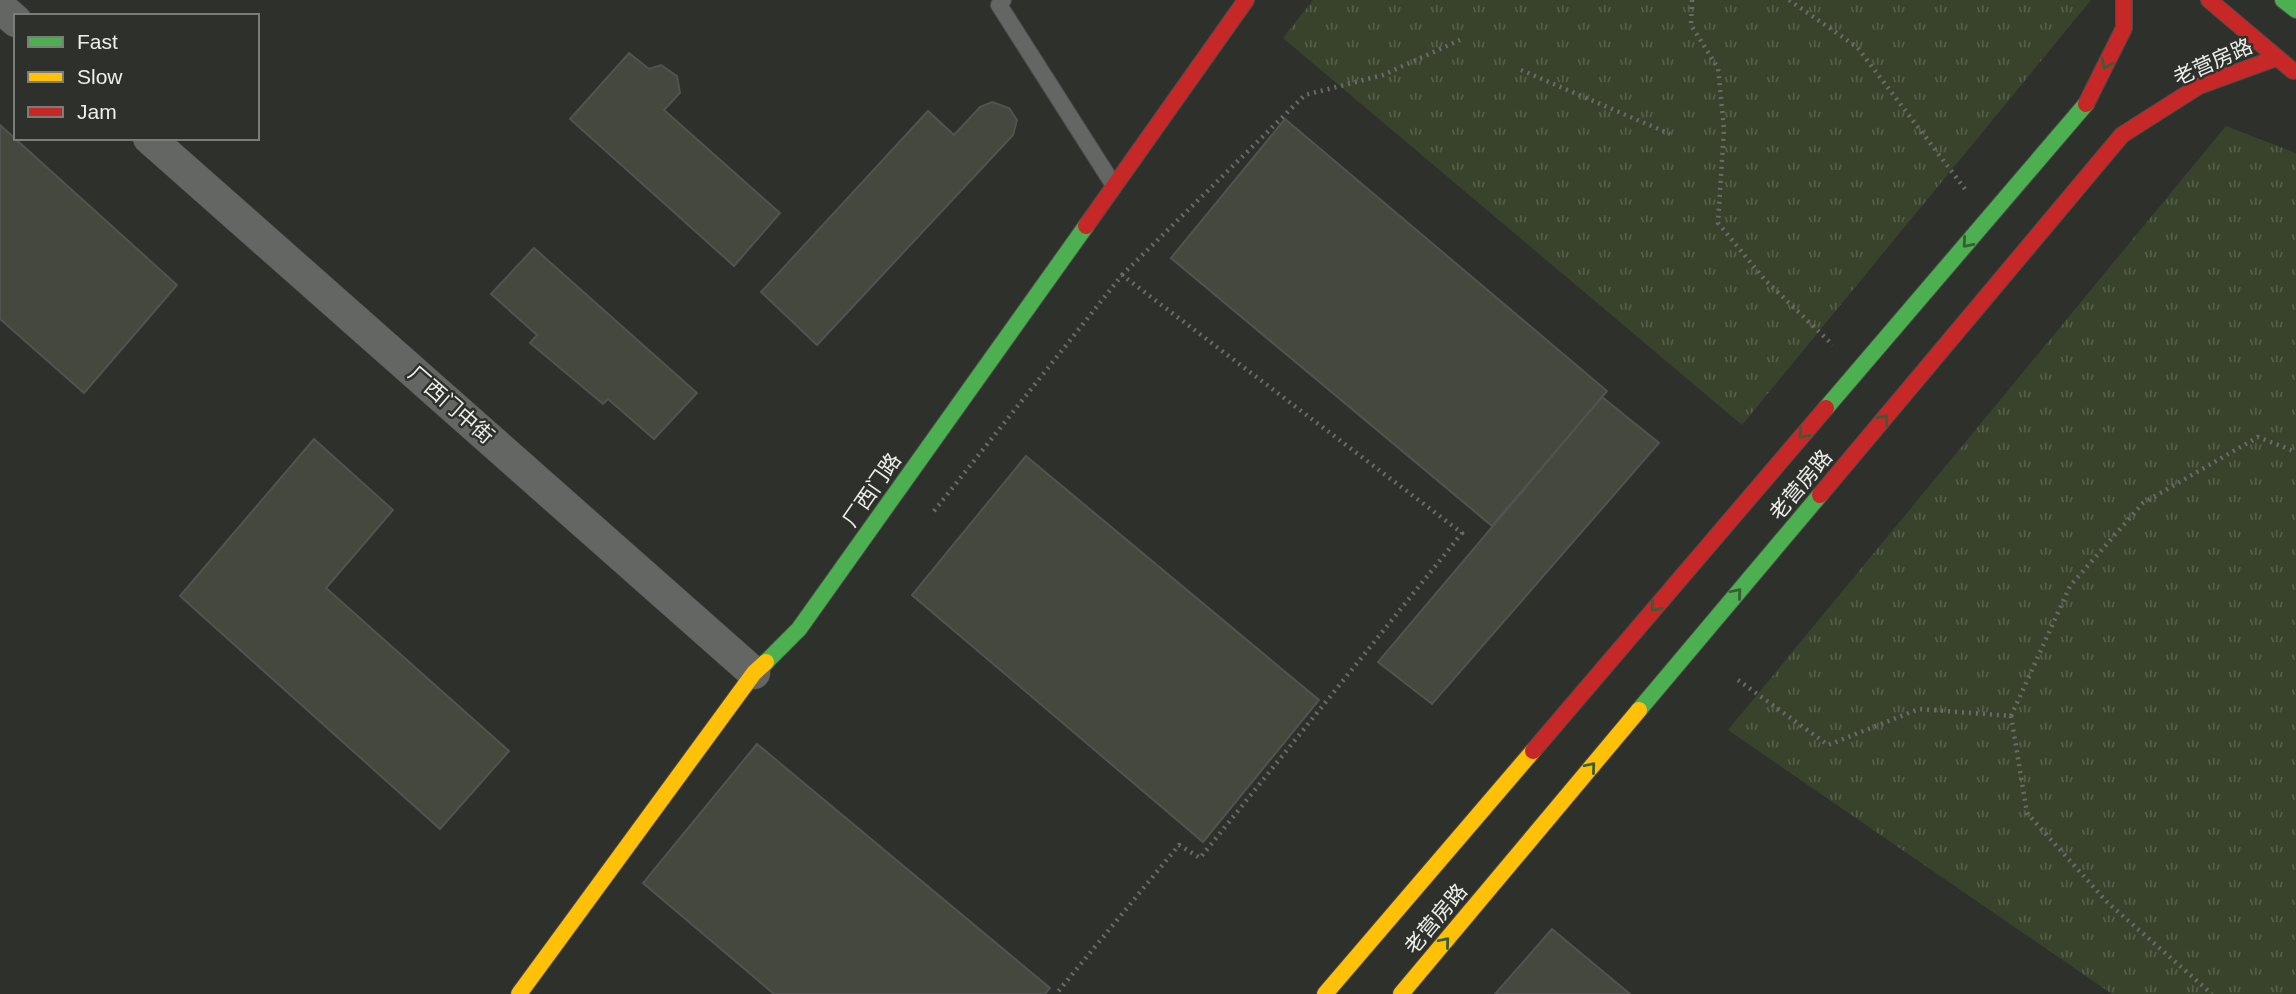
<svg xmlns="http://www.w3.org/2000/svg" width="2296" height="994" viewBox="0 0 2296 994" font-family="Helvetica,'Noto Sans SC',sans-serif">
<defs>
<pattern id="park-tufts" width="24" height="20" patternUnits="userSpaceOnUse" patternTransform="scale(1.75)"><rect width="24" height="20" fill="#39432b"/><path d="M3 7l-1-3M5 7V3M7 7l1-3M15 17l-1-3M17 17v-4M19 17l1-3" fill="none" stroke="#565e4a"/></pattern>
</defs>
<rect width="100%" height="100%" fill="#2e302c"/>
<!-- park -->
<path fill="url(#park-tufts)" d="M1313 0H2091L1742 425 1283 38Z
M2226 126 2296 153V994H2112L1728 730Z"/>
<!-- building -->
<path fill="#44483e" stroke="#525350" stroke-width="2" d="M629 53 649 69 661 65 677 76 680 93 664 110 780 213 734 266 570 119Z
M992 102 1009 108 1017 120 1013 135 817 345 761 292 928 111 954 135 980 107Z
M1285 119 1607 391 1492 526 1171 258Z
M0 125 177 285 84 393 0 319Z
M534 248 697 393 654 439 608 399 603 404 530 343 537 335 491 294Z
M1602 397 1659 443 1432 704 1378 662Z
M314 439 393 510 326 588 509 751 440 829 180 596Z
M1026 456 1319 700 1203 842 912 595Z
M757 744 1050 988 1045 994H774L643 883Z
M1552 929 1630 994H1495Z"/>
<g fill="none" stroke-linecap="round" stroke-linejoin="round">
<defs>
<path id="lane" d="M1003 0 999 5 1113 184"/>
<path id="street" d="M0 7 16 21
M149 138 754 673"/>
<path id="fast" d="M2283 0 2296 10
M1826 408 2086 104
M766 662 799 629 1086 226
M1639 710 1820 495"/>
<path id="slow" d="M519 994 754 673 766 662
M1325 994 1533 751
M1401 994 1639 710"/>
<path id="jam" d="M2209 0 2293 71
M2086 104 2124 28V0
M1086 226 1246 0
M1820 495 2122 135 2199 86 2276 58
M1533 751 1826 408"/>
</defs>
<!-- lane casing -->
<use href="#lane" stroke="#4a4b49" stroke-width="18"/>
<!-- street casing -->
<use href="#street" stroke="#4a4b49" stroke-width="33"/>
<!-- fast casing -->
<use href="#fast" stroke="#4a4b49" stroke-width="18"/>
<!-- slow casing -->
<use href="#slow" stroke="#4a4b49" stroke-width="18"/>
<!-- jam casing -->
<use href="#jam" stroke="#4a4b49" stroke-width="18"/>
<!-- path -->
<path stroke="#6a6b69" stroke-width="4.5" stroke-dasharray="2 5" stroke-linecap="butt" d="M1692 0 1691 25 1718 68 1724 129 1718 223 1765 280 1833 345
M1789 0 1857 47 1965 189
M1521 70 1670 134
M1122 275 1305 95 1383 75 1460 40
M934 511 1122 275 1462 533 1200 858 1179 845 1056 994
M1738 680 1828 745 1919 709 2011 716 2027 813 2107 902 2212 994
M2011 716 2070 586 2143 503 2258 437 2296 452"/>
<!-- lane -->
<use href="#lane" stroke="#646663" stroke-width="16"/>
<!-- street -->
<use href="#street" stroke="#646663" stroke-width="32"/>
<!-- fast -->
<use href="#fast" stroke="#4caf50" stroke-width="16"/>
<!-- slow -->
<use href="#slow" stroke="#ffc107" stroke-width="16"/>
<!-- jam -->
<use href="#jam" stroke="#c62828" stroke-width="16"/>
</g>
<!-- one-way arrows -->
<defs><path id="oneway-chevron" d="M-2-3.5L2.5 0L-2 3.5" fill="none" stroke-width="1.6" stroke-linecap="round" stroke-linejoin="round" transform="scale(1.75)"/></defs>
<g stroke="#385d38">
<use href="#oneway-chevron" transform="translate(2106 64) rotate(116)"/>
<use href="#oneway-chevron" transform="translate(1967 243) rotate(131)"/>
<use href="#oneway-chevron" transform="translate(1884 419) rotate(-50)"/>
<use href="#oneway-chevron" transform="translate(1803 434) rotate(131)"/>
<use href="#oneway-chevron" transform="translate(1737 593) rotate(-50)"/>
<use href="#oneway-chevron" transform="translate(1655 607) rotate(131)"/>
<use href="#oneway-chevron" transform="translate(1591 767) rotate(-50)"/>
<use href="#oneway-chevron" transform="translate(1445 942) rotate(-50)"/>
</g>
<g text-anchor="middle" stroke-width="5" stroke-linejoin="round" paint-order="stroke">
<!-- street labels -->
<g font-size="21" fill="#eeefec" stroke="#2e312b">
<text transform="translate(2213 62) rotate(-24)" y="7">老营房路</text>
<text transform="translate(451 405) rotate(41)" y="7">厂西门中街</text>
<text transform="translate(1801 485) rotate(-50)" y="7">老营房路</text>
<text transform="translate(872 490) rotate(-55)" y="7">厂西门路</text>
<text transform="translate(1436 919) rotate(-50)" y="7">老营房路</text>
</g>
</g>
<!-- legend -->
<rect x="14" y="14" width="245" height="126" fill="#2e312b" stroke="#7b7d78" stroke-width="2"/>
<rect x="28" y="37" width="35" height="10" fill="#4caf50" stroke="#7b7d78" stroke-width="2"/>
<text x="77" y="49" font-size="21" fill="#eeefec">Fast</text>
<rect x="28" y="72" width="35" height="10" fill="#ffc107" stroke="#7b7d78" stroke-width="2"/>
<text x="77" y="84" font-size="21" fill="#eeefec">Slow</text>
<rect x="28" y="107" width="35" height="10" fill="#c62828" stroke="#7b7d78" stroke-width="2"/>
<text x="77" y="119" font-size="21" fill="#eeefec">Jam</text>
</svg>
